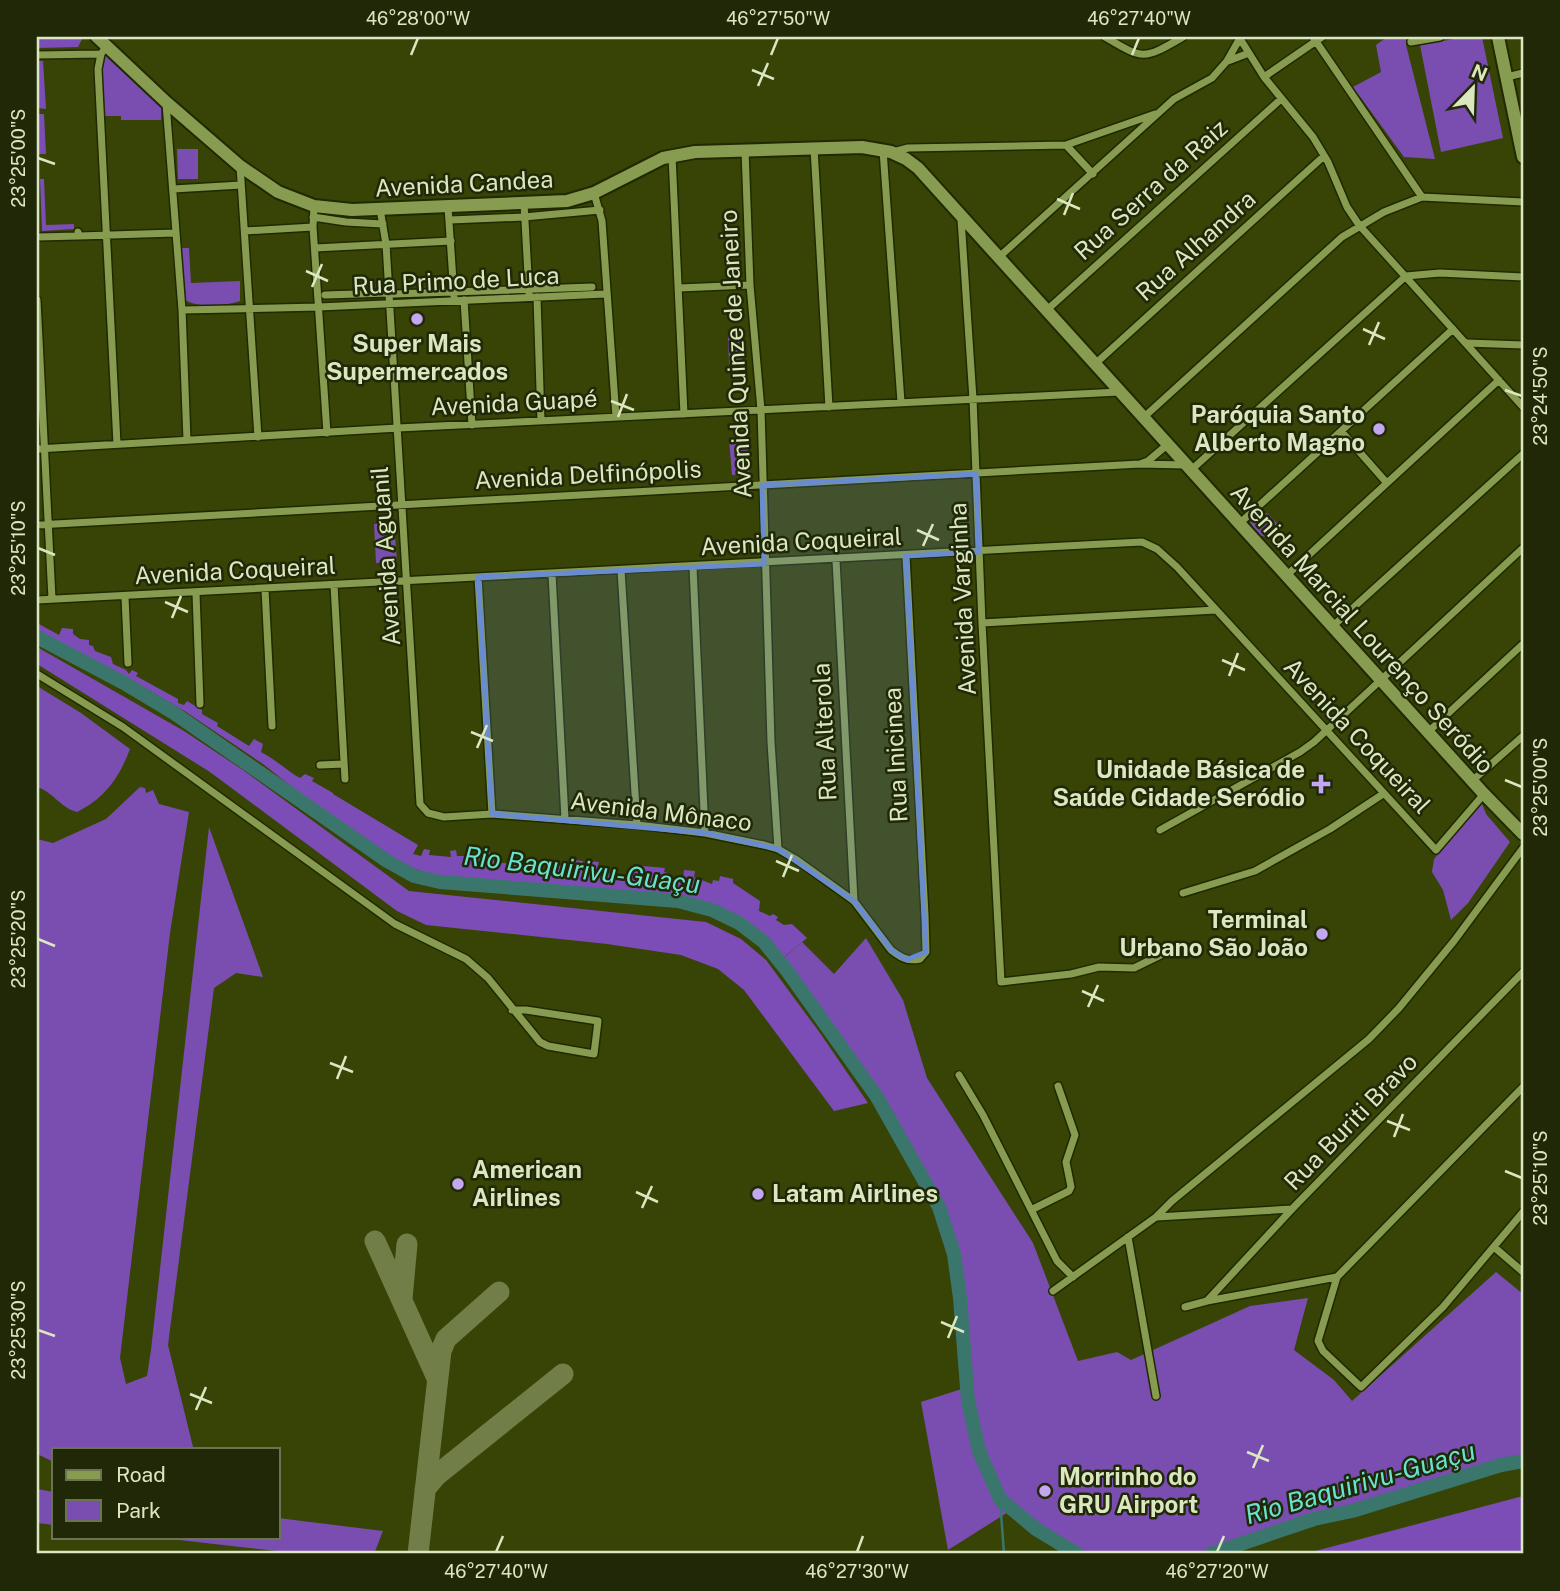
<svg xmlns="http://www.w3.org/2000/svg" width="1560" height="1591" viewBox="0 0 1560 1591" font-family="'Public Sans',sans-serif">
<rect width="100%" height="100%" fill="#374406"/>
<!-- green -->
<path fill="#7a4eb1" d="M1387 37H1406V45L1435 159 1404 157 1353 87 1381 72 1376 45Z
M1465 37H1482L1503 138 1441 152 1420 45Z
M100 56H107L161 104V120H121V116H104Z
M177 149H198V179H178Z
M179 248H189L191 283 240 281V301C225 306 194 309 183 298Z
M728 336H741L742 363 729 364Z
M747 438 749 474 732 475 729 439Z
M1267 513 1281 527 1266 537 1258 535 1250 522Z
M394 523 397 562 376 563 374 524Z
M37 686 81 713 130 749C119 778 105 798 77 812 61 808 53 792 37 787Z
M140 787 145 788 146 793 153 790 159 804 189 812 170 933 120 1358 126 1384 147 1376 151 1350 209 827 263 977 236 973 214 988 168 1345 193 1447 191 1449H54V1462L37 1454V839L53 843 106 819Z
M1482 804 1486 814 1510 842 1468 903 1451 920 1443 890 1432 872 1434 859Z
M866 938 903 1000 927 1078 1033 1243 1078 1361 1117 1352 1131 1360 1250 1306 1308 1298 1294 1350 1334 1380 1352 1401 1496 1272 1523 1294V1463L1501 1465 1357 1509 1314 1519 1212 1554H1077L1036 1529 1013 1509 948 1550 921 1402 968 1387 954 1254 921 1162 858 1070 780 961 802 942 834 974Z
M37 1489 54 1492V1525L37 1523Z
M278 1518 383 1531 374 1554H303L153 1537H278Z"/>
<!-- forest -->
<path fill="#7c4db6" d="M37 37H83L78 47 37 48Z
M37 61H43L46 109 37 108Z
M37 114H44L46 154H38Z
M40 179H44L46 225 74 224V229L42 231Z
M37 623 59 635 62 628 73 629V634L80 639 89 640V645L93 646 95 651 111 657 113 664 126 670 129 674 132 670 138 673 136 676 178 699V703L184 705 187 701 202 710V714L218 723 217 726 249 746 254 739 263 744 261 752C278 761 287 771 300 778L305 774 314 778 312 781 333 793V794L418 845 413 854 421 856 424 849 430 850 429 855 451 857 450 851 456 850 457 856H485V851H490V855H494V862L512 864 513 862 523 863V874H534L535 872 546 873 548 864 572 867 574 860 583 861 582 871 587 872 589 861 599 862 597 868 601 873 613 874V879H631L632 865 665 868 664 872 668 873V881L683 882 684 870 695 871 694 877 712 884 713 880 719 881 720 876 733 879V883L760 901 759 911 770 916 773 914 778 917 776 920 784 925 792 924 807 938 783 958 764 935 740 919 679 897 518 882 481 883 445 878 395 863 347 831 263 764 186 712 137 683 63 646 37 630Z
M37 647 184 731 243 770 409 891 706 922 741 939 766 960 820 1033 868 1103 834 1111 744 990 718 969 681 955 607 944 426 925 397 911 210 772 37 664Z
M1523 1496V1554H1304Z"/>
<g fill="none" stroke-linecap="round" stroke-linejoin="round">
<!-- stream -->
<path stroke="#3b766c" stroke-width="2.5" d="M1000 1499 1004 1554"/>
<!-- river -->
<path stroke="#3b766c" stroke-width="14" d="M37 637 124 683 174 713 387 861 414 876 440 882 678 901 712 910 739 923 764 942 788 972 877 1097 939 1207 954 1254 960 1298 968 1400 979 1451 1000 1499 1036 1529 1077 1554
M1211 1554 1314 1519 1352 1511 1501 1465 1523 1461"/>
<!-- taxiway -->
<path stroke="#717e48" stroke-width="21" d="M375 1241 437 1378
M402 1299 407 1244
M425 1489 437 1475 563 1374
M418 1554 441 1351 446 1339 499 1292"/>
<defs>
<path id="street" d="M1105 37C1144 60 1143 60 1183 37
M1239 37 1264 77 1313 137 1328 162 1347 207 1359 225 1523 407
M1313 37 1422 197
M1411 42 1440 37
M106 47 101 54 98 69 117 444
M37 55 101 54
M1228 61 1249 53
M1264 77 1322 37
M1507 77 1523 73
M166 103 182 310 187 440
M1066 145 1155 114
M814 148 829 407
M745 150 750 285 761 410 771 742 778 849
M883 150 901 402
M893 152 908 148 1066 145 1093 174
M672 156 684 414
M240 166 258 437
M173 189 241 185
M594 193 602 221 616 417
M524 203 529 293
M314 206 313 227 327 433
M448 207 454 296
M380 209 386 244 420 804 428 813 444 817 492 814 637 825 705 833 764 845 778 849 797 860 854 901 891 950C900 957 908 962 920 959L926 952 925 915 906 556
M313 217 346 222 383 224
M961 219 973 399 982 623 1001 982 1071 974 1099 967 1134 968 1175 948
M450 220 524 217 600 210
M245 231 313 227
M37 237 78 236V232L79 236 175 233
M315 248 451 241
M999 257 1174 99 1212 78 1227 61 1240 38
M679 288 750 285
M394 294 592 287
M325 295 389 293
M537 297 541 421
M37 300 52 599
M464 300 472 425
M1048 309 1281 99
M182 310 319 307 605 294
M1467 343 1523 345
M1095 364 1324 156
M1143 418 1342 237 1384 212 1422 197 1523 202
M1341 431 1386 482
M1167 445 1148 461 1140 464 1186 465
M37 449 398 428 1119 392
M1190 471 1406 276 1440 273 1523 277
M1240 523 1453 329
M37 525 1140 464
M836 560 854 901
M693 567 705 833
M621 570 637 825
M552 574 565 819
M1287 575 1499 380
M478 577 492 814
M334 585 345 779
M265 589 272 726
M196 593 200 704
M125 597 128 663
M37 600 1142 542 1157 549 1177 567 1436 850 1484 794
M982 623 1216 610
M1333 626 1523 454
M37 674 123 727 395 924 466 959 488 978 540 1042 548 1046 594 1054 598 1021 526 1010H512
M1428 732 1523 644
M320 765 344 764
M1472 781 1523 736
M1160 830 1300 752 1314 742 1523 548
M1183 893 1255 871 1330 829 1383 794
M959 1075 983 1115 1057 1261 1073 1277
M1523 1087 1337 1277 1318 1341 1323 1351 1361 1387 1443 1307 1523 1212
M1031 1210 1069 1191 1071 1187 1066 1162 1075 1135 1058 1086
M1157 1217 1292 1209
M1128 1237 1156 1396
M1494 1247 1523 1272
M1053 1291 1156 1217 1172 1201 1369 1039 1399 1008 1454 941 1523 848
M1207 1301 1292 1209 1523 972
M1185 1307 1207 1301 1337 1277"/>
<path id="secondary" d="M97 37 166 102 240 166 278 192 314 206 352 210 567 201 594 193 663 158 695 152 862 147 891 152 906 159 918 168 1484 794 1523 834
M1498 37 1523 157"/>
</defs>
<!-- street casing -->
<use href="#street" stroke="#202901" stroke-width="10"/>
<!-- secondary casing -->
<use href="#secondary" stroke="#202901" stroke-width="16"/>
<!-- street -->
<use href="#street" stroke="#889c51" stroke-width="7"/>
<!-- secondary -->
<use href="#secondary" stroke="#889c51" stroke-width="12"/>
</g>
<!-- marked area -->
<path fill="#698bcf" fill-opacity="0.2" stroke="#698bcf" stroke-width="5" stroke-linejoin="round" d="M976 474 979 552 906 556 926 952 906 960 891 950 854 901 778 849 705 833 492 814 478 577 764 564 762 485Z"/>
<!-- ticks -->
<path fill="none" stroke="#dbe7c1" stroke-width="2.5" d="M411 55 418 38M771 55 778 38M1132 55 1139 38M752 70 774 79M758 86 768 63M38 158 55 164M1057 199 1080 209M1064 215 1073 193M306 271 328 281M312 287 322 264M1363 329 1385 339M1369 345 1379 322M1505 390 1522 396M611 401 634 410M618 417 627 394M917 530 939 540M923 546 933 524M38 548 55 555M165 602 188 612M172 618 181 596M1222 660 1245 670M1229 676 1238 653M471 732 493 741M477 748 487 725M1505 780 1522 787M776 861 799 871M783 877 792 855M38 939 55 946M1082 991 1104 1001M1088 1007 1098 985M330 1063 353 1072M337 1079 346 1056M1387 1121 1410 1130M1394 1137 1403 1114M1505 1171 1522 1178M636 1192 658 1202M642 1208 652 1186M941 1322 964 1332M38 1330 55 1336M948 1338 957 1316M190 1394 212 1403M196 1410 206 1387M1247 1452 1269 1461M1253 1468 1263 1445M496 1552 503 1536M857 1552 863 1536M1217 1552 1224 1536"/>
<!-- markers -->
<g fill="#c4a7f1" stroke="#202808" stroke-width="2.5">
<circle cx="417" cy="319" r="7"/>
<circle cx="1379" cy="429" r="7"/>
<path d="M1317.5 773.5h7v7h7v7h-7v7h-7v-7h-7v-7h7z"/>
<circle cx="1322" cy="934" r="7"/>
<circle cx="458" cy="1184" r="7"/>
<circle cx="758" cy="1194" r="7"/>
<circle cx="1045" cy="1491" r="7"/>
</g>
<g text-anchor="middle" stroke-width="5" stroke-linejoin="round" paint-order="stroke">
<!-- street labels -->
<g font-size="24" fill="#dbe7c1" stroke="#202808">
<text transform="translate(464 184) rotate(-3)" y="8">Avenida Candea</text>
<text transform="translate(1151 190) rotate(-42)" y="8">Rua Serra da Raiz</text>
<text transform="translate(1196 246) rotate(-42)" y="8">Rua Alhandra</text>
<text transform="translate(456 281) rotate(-3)" y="8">Rua Primo de Luca</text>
<text transform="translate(736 354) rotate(-93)" y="8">Avenida Quinze de Janeiro</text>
<text transform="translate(514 403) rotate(-3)" y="8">Avenida Guapé</text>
<text transform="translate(588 475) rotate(-3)" y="8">Avenida Delfinópolis</text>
<text transform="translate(801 542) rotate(-3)" y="8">Avenida Coqueiral</text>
<text transform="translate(386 556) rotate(-94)" y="8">Avenida Aguanil</text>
<text transform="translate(235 571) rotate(-3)" y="8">Avenida Coqueiral</text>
<text transform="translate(963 599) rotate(-93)" y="8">Avenida Varginha</text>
<text transform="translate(1362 629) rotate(48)" y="8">Avenida Marcial Lourenço Seródio</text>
<text transform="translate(825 732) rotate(-93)" y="8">Rua Alterola</text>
<text transform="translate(1357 736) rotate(47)" y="8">Avenida Coqueiral</text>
<text transform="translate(896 755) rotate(-93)" y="8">Rua Inicinea</text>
<text transform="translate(661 812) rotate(7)" y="8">Avenida Mônaco</text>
<text transform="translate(1351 1122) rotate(-46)" y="8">Rua Buriti Bravo</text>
</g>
<!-- poi labels -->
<g font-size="24" font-weight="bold" fill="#dbe7c1" stroke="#202808" text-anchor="end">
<text x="417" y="352" text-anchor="middle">Super Mais<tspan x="417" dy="28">Supermercados</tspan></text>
<text x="1365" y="423">Paróquia Santo<tspan x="1365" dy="28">Alberto Magno</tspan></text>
<text x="1305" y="778">Unidade Básica de<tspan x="1305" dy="28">Saúde Cidade Seródio</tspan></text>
<text x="1308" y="928">Terminal<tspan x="1308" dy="28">Urbano São João</tspan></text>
<text x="472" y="1178" text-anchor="start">American<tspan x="472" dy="28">Airlines</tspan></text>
<text x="772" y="1202" text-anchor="start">Latam Airlines</text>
<text x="1059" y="1485" text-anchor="start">Morrinho do<tspan x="1059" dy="28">GRU Airport</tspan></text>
</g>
<!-- water labels -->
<g font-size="26" font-style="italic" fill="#67e3d0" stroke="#202808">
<text transform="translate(582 870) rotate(7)" y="9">Rio Baquirivu-Guaçu</text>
<text transform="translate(1360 1483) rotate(-16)" y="9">Rio Baquirivu-Guaçu</text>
</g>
</g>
<!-- border -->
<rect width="1560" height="1591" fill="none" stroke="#202808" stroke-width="77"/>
<!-- legend -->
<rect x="52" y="1448" width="228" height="91" fill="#202808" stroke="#6b7452" stroke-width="2"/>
<rect x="66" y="1470" width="35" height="10" fill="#889c51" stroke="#6b7452" stroke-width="2"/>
<text x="116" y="1482" font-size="21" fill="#dbe7c1">Road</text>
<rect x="66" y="1500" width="35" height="21" fill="#7a4eb1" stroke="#6b7452" stroke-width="2"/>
<text x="116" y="1518" font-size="21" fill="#dbe7c1">Park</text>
<!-- north arrow -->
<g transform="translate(1473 88) rotate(23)" stroke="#202808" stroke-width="5" paint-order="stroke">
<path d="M0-5L12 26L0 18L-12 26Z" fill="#dbe7c1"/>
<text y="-10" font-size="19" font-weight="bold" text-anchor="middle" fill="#dbe7c1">N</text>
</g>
<rect x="38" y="38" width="1484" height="1514" fill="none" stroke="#dbe7c1" stroke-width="2.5"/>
<g font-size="18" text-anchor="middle" fill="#dbe7c1">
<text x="418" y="25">46°28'00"W</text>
<text x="778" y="25">46°27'50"W</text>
<text x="1139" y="25">46°27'40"W</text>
<text transform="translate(19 158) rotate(-90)" y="6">23°25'00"S</text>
<text transform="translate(1541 396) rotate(-90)" y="6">23°24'50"S</text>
<text transform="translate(19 548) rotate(-90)" y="6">23°25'10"S</text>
<text transform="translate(1541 787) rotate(-90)" y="6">23°25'00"S</text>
<text transform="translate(19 939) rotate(-90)" y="6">23°25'20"S</text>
<text transform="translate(1541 1178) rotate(-90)" y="6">23°25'10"S</text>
<text transform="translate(19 1330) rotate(-90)" y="6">23°25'30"S</text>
<text x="496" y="1578">46°27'40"W</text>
<text x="857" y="1578">46°27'30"W</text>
<text x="1217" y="1578">46°27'20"W</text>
</g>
</svg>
